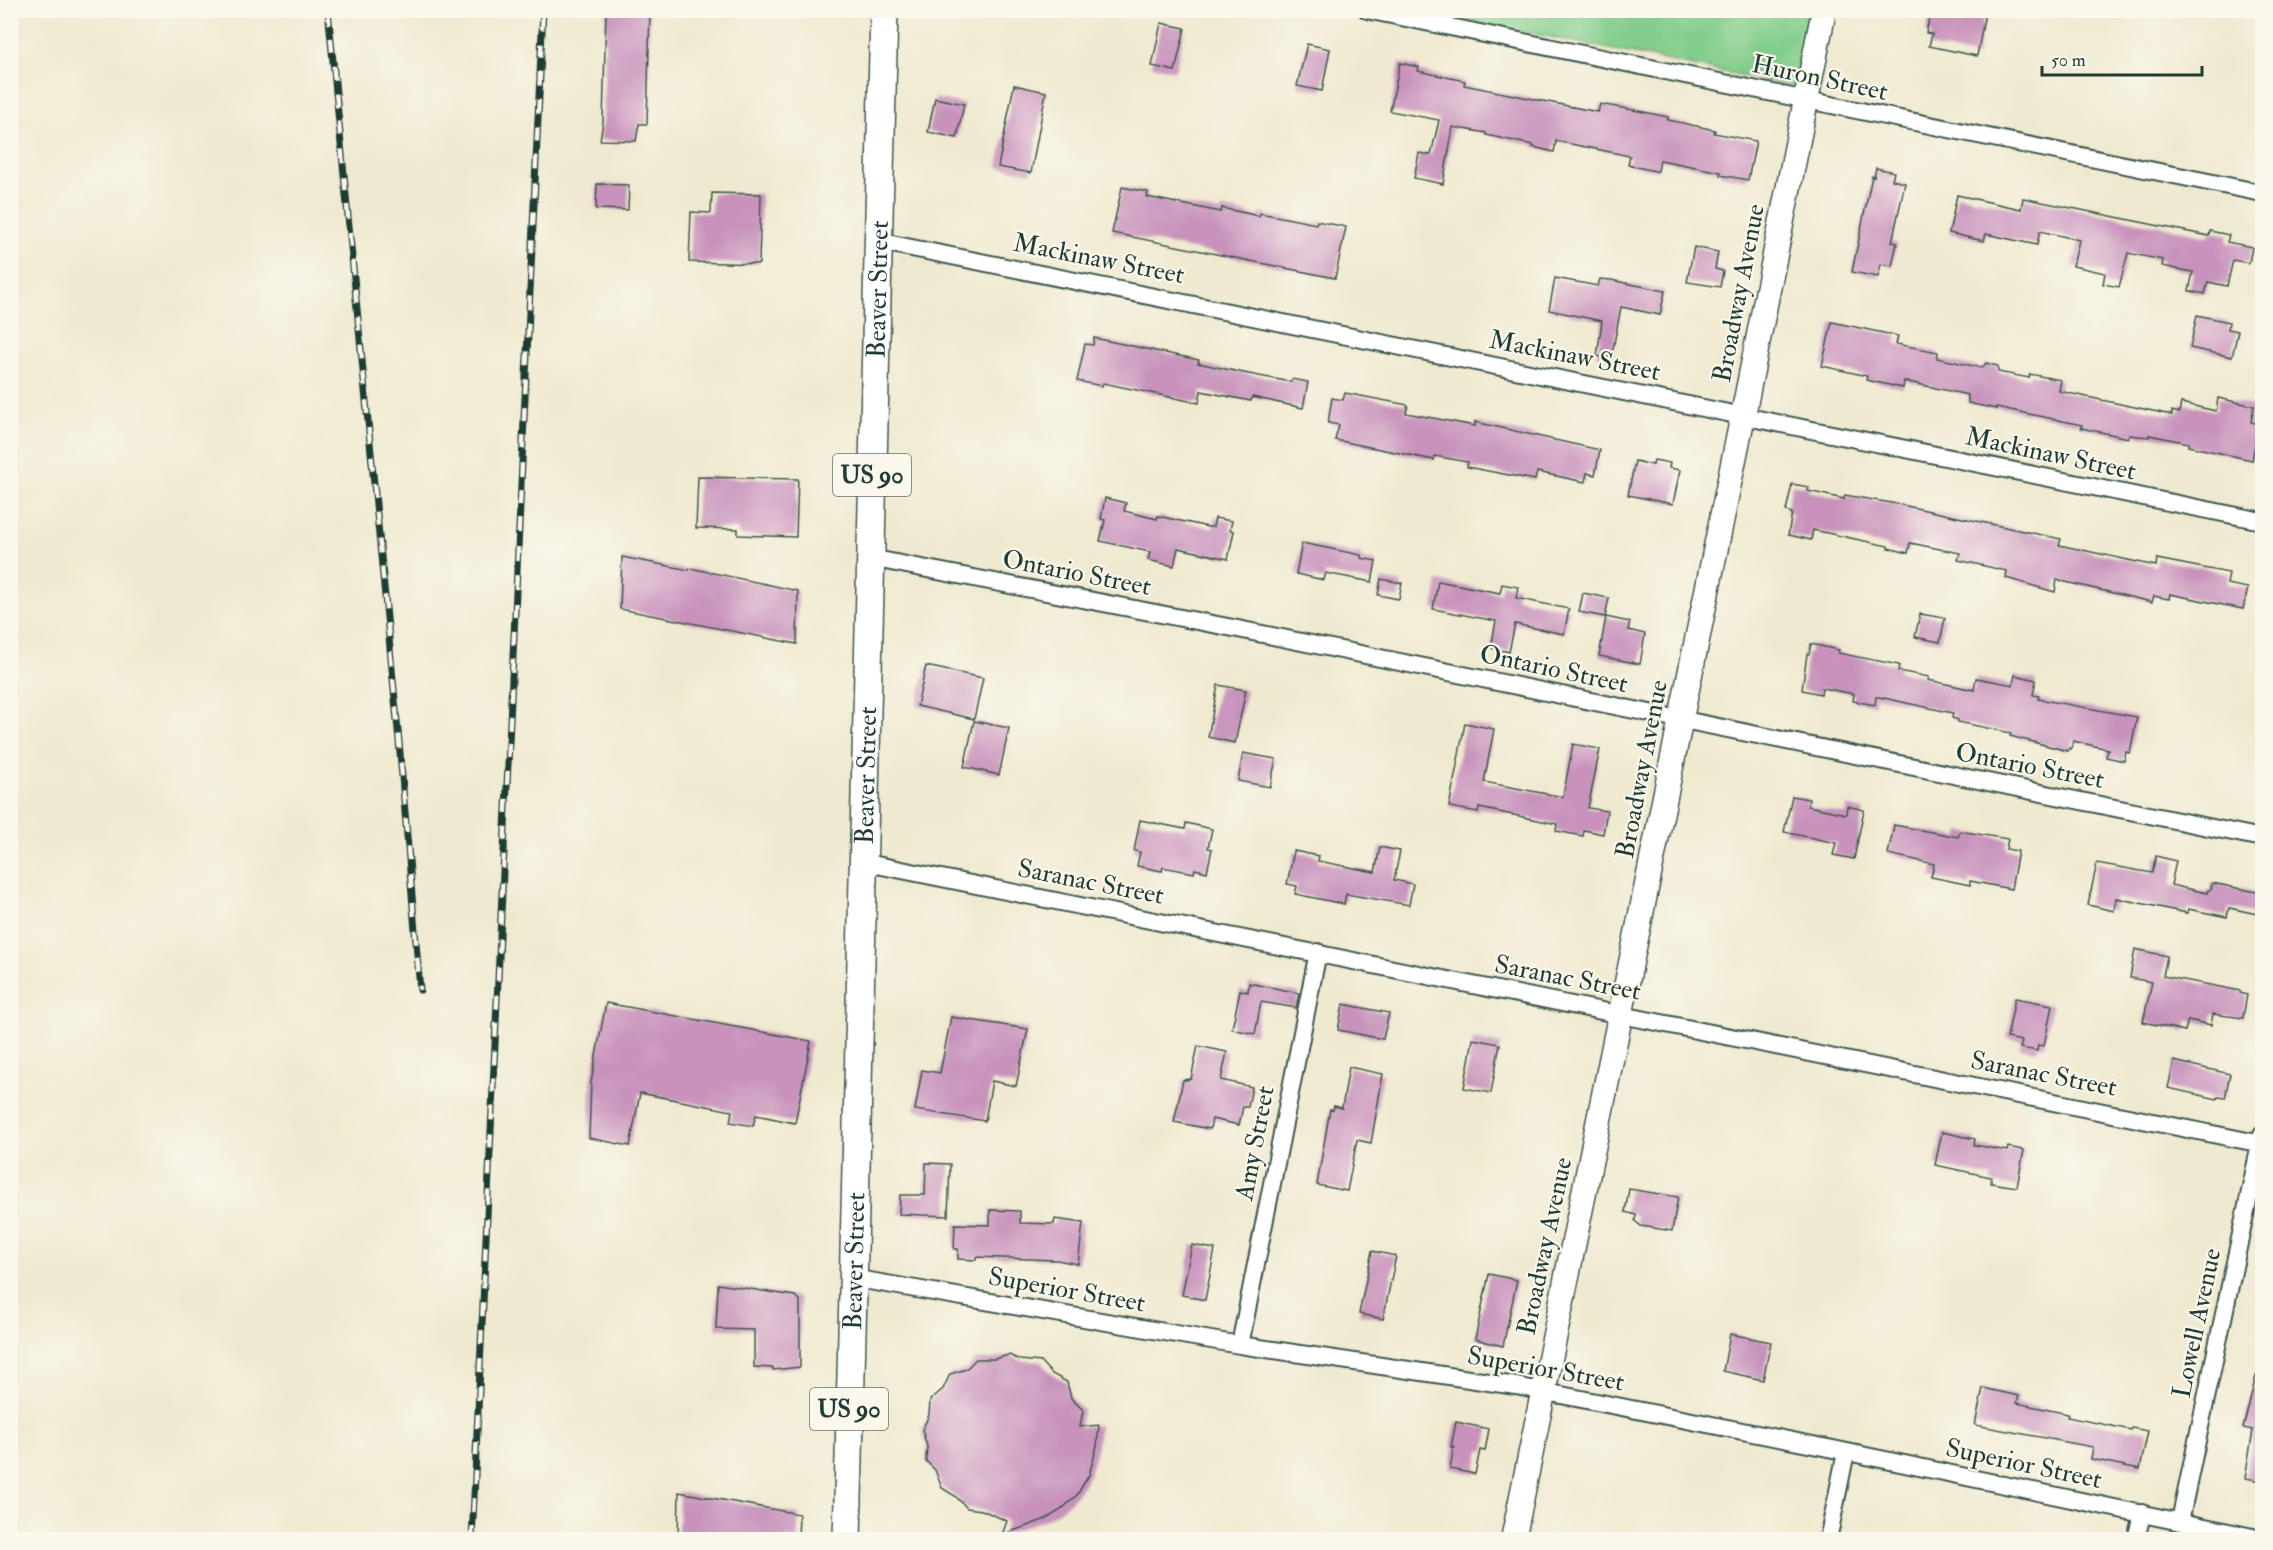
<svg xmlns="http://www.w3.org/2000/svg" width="2273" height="1550" viewBox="0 0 2273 1550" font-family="'IM FELL Double Pica',serif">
<rect width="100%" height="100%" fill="#fbf7ec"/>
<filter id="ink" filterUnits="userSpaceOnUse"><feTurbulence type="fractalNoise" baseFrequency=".0167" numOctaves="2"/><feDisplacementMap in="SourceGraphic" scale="12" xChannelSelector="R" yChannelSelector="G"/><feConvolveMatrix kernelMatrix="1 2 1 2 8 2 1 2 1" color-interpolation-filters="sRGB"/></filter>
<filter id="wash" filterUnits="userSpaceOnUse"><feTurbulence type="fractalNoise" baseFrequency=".008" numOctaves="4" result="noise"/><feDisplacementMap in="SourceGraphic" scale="24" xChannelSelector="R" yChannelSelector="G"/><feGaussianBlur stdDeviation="1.35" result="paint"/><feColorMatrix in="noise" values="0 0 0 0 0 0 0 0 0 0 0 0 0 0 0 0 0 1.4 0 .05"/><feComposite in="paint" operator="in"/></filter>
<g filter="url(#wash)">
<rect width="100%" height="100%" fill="#efe9cf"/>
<!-- green -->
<path fill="#83ce8c" stroke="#518660" stroke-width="1.5" d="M1419 11H1813L1799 87Z"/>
<g id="blocks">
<!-- building -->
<path fill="#c892bc" d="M606 10H650L647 124H639L636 141 600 140 603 122Z
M1937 10H1972L1985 13 1977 56 1929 46 1932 34 1926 33 1930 14 1936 16Z
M1161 23 1185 28 1175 71 1152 66Z
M1307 44 1330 49 1322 91 1297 86Z
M1400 63 1419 67 1418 71 1465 81 1464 85 1598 112 1600 104 1639 111 1668 117V120L1715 130 1714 133 1756 141 1748 180 1720 175 1721 172 1660 160 1658 171H1655L1628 165 1630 156 1556 141 1554 152 1533 147V145L1486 135V133L1453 127 1443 184 1414 178 1419 153 1431 155 1439 120 1390 111Z
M1014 85 1046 92 1031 173 998 167Z
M935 98 964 104 957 138 928 132Z
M1876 168 1894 172 1892 180 1905 183 1892 242 1897 243 1892 266 1881 264 1878 277 1852 272 1872 176 1874 177Z
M597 184 629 185 628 210 596 209Z
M1122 187 1148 192 1147 197 1221 212 1222 208 1259 216 1260 213 1316 224 1317 221 1346 227 1335 278 1112 233Z
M712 193 761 194 759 264 689 262 691 212 711 213Z
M1957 195 2021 209 2023 198 2209 236 2210 231 2229 235 2227 242 2252 247 2249 263 2233 260 2227 286 2208 282 2205 294 2189 291 2193 272 2162 266 2163 260 2128 253 2119 287 2103 284 2105 273 2073 266 2079 240 2040 231 2037 245 1986 234 1984 241 1949 233Z
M1694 247 1718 252 1715 269 1723 271 1720 287 1687 282Z
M1555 278 1598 286 1600 279 1611 280 1665 291 1660 315 1621 307 1611 359 1597 356 1602 321 1549 310Z
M2197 315 2229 322 2228 329 2238 331 2232 357 2190 348Z
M1832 322 1898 336 1896 344 1938 352 1937 358 1982 368 1986 363 1998 366V372L2029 378 2030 374 2061 380 2059 391 2172 415V411L2179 413 2181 403 2216 411 2218 398 2254 406 2251 422 2259 424 2252 460 2188 446 2189 443 2149 435V437L2129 435V438L2081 428 2082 425 1996 407V409L1968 403V395L1904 381 1903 388 1866 380 1867 376 1822 366Z
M1094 338 1199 360 1198 363 1244 373 1291 382 1292 379 1308 382 1303 408 1252 397 1251 401 1201 391 1199 403 1103 383 1102 386 1077 381 1085 344 1093 345Z
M1345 393 1408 405 1406 413 1475 426V422L1600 450 1595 475 1587 473 1585 482 1537 472 1535 480 1467 467 1468 462 1435 456 1434 460 1335 440 1339 425 1328 423 1332 398 1343 400Z
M1654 460 1670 463 1669 468 1680 470 1673 504 1628 495 1635 461 1653 465Z
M698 477 798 479 796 537 738 535V529L696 528Z
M1792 484 1809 487 1808 491 1844 499 1845 495 1897 504 2061 539 2059 545 2156 566 2157 559 2229 573 2227 584 2248 588 2243 609 2170 594 2169 599 2154 596 2152 602 2057 580 2055 592 2006 578 2007 571 1958 560 1960 553 1910 543 1908 553 1888 548V546L1813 530 1811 540 1788 535 1792 513 1786 511Z
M1105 498 1126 503 1124 511 1157 519 1158 516 1208 527H1213L1215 518 1232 521 1230 530 1234 531 1228 559 1178 548 1174 566 1148 560 1150 552 1100 541 1105 520 1101 519Z
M1302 543 1361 555V558L1376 561 1372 582 1326 573 1324 580 1296 574Z
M622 557 689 570 690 568 798 591 797 644 620 609Z
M1381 579 1402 583 1399 599 1378 595Z
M1438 581 1500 593 1502 584 1518 587 1516 598 1569 609 1564 634 1515 624 1509 652 1491 648 1496 621 1433 609Z
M1583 593 1609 598 1605 617 1579 612Z
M1920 614 1945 618 1940 642 1915 637Z
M1606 617 1630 622 1628 630 1645 634 1640 664 1599 656Z
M1811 644 1839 650 1838 653 1899 665 1898 671 1929 677 1928 680 1974 690 1976 678 2013 685 2015 675 2036 680 2033 695 2039 696 2038 699 2137 717 2130 753 2126 752 2124 761 2106 757 2108 749 2073 741 2071 749 2069 748 2068 751 2010 736 2011 733 1958 722V720L1952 718 1953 713 1879 697H1876L1875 705 1853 701 1854 694 1822 688 1821 694 1802 690 1807 654H1809Z
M926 666 983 678 974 719 917 706Z
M1218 685 1246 690 1235 743 1208 737Z
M974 721 1009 728 999 775 964 767Z
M1465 723 1494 729 1484 782 1563 797 1573 744 1600 749 1588 808 1607 811 1603 834 1584 830 1583 836 1556 831 1557 824 1479 808 1478 812 1449 807Z
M1243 753 1276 759 1270 787 1238 781Z
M1792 796 1809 799 1808 806 1846 814 1847 806 1864 810 1854 859 1833 855 1836 843 1784 832Z
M1140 820 1185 829 1186 823 1212 829 1208 848 1212 849 1207 872 1195 869 1194 873 1163 867 1162 871 1137 866 1140 852 1134 851Z
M1894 825 1958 837 1960 831 2008 839 2006 849 2018 851 2011 889 1970 881V885L1931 877 1934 864 1888 854Z
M1380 847 1400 851 1394 880 1413 884 1409 905 1346 894 1344 904 1295 894 1297 886 1287 884 1294 851 1319 856 1318 861 1375 872Z
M2156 856 2176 861 2171 885 2207 893 2208 890H2211L2212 883 2262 893V915L2229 908 2227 917 2188 909 2187 913 2116 898 2114 911 2088 905 2097 863 2152 873Z
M2135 949 2167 956 2163 976 2241 991 2240 993 2247 995 2243 1018 2213 1014 2211 1025 2188 1020 2185 1031 2143 1022 2152 982 2130 978Z
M1249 983 1299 993 1296 1008 1261 1002 1255 1034 1232 1029 1240 990 1248 992Z
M2015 998 2052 1005 2044 1046 2038 1045 2037 1051 2020 1048 2022 1041 2007 1038Z
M606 1003 811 1041 795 1123 756 1115 753 1126 730 1122 732 1111 640 1093 630 1146 589 1138 591 1082Z
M1343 1004 1389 1013 1383 1039 1338 1030Z
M951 1017 1028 1029 1016 1086 992 1081 985 1121 915 1110 922 1070 940 1073Z
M1473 1039 1500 1044 1491 1093 1464 1088Z
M1198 1046 1227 1052 1221 1080 1252 1087 1248 1107H1243L1239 1125 1212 1119 1210 1129 1174 1122 1183 1080 1191 1079Z
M2174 1061 2230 1074 2225 1098 2218 1097 2217 1099 2168 1088Z
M1349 1067 1383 1074 1371 1143 1357 1140 1347 1191 1317 1185 1330 1109 1333 1110 1334 1106 1342 1108Z
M1942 1132 1975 1139 1974 1145 2007 1151 2008 1147 2024 1150 2017 1187 1991 1183V1177L1935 1165Z
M926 1163 950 1164 948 1216 899 1214 900 1195H925Z
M1629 1189 1678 1197 1672 1231 1641 1226 1635 1221 1636 1215 1625 1212Z
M990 1210 1020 1211V1223L1054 1224 1055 1219 1083 1223 1078 1264 1057 1260 976 1257V1260L958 1259V1249H954L955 1224 990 1225Z
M1192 1245 1215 1249 1205 1300 1182 1295Z
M1372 1251 1396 1256 1383 1319 1359 1314Z
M1489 1274 1517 1280 1503 1346 1475 1339Z
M718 1284 795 1296 800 1300V1367L773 1370V1368L754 1367V1330L716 1329Z
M1730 1334 1771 1342 1763 1380 1723 1371Z
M1009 1355 1020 1360 1041 1362 1052 1374 1067 1382 1071 1398 1083 1410 1080 1427 1099 1425 1097 1446 1089 1475 1077 1495 1061 1510 1046 1519 1002 1535 1007 1521 982 1510 967 1508 955 1496 942 1488 935 1470 926 1461 927 1446 922 1430 929 1415 930 1400 943 1389 950 1374 966 1369 976 1359H994Z
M2256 1376 2262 1377V1481L2245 1478 2253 1430 2243 1428Z
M1983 1388 2019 1396 2017 1403 2068 1414 2067 1417 2131 1430 2132 1428 2148 1431 2140 1469 2091 1459 2093 1447 1975 1425Z
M1456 1422 1489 1429 1485 1451 1480 1450 1475 1474 1450 1469 1454 1447H1451Z
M679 1492 799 1514 798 1539H678Z"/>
</g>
</g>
<g filter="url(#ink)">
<use href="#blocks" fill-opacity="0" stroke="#3e574b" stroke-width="1.5"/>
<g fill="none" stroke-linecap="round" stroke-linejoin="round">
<defs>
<path id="street" d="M1367 10 2262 193
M877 241 2262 521
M870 558 1228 627 2262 838
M862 862 2262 1144
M852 1278 1240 1345 1516 1386 1833 1449 2262 1539
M1240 1345 1318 952
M2180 1521 2262 1135
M1828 1540 1846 1452
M2136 1540 2142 1513"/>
<path id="secondary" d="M1513 1540 1743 415 1824 10"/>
<g id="primary">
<path id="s1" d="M847 1540 884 10"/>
</g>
</defs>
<!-- street casing -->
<use href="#street" stroke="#3e574b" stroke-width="20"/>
<!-- secondary casing -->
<use href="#secondary" stroke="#3e574b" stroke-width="27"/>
<!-- primary casing -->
<use href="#primary" stroke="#3e574b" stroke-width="30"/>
<!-- street -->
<use href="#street" stroke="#fff" stroke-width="16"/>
<!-- secondary -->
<use href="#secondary" stroke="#fff" stroke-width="24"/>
<!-- primary -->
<use href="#primary" stroke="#fff" stroke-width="27"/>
<defs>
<path id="rail" d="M328 10 399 741 420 990
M472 1540 543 10"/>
</defs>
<!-- rail casing -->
<use href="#rail" stroke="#1f3d34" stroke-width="7"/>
<!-- rail -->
<use href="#rail" stroke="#fbf7ec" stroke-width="4.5" stroke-dasharray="14" stroke-linecap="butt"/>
</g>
</g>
<g text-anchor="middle" stroke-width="4.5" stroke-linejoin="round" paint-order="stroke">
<!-- shield labels -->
<g fill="#fbf7ec" stroke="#61756b" stroke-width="1.5">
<rect x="833" y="454" width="78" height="42" rx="4.5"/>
<rect x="810" y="1388" width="78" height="42" rx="4.5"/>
</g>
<g font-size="24" font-weight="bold" fill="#1f3d34">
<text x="872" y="483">US 90</text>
<text x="849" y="1417">US 90</text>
</g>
<!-- street labels -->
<g font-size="26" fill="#1f3d34" stroke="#fbf7ec">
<text transform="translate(1820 77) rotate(12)" y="9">Huron Street</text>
<text transform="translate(1099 258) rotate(11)" y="9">Mackinaw Street</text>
<text dy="9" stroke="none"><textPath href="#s1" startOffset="1251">Beaver Street</textPath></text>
<text transform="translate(1738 293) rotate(-79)" y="9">Broadway Avenue</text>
<text transform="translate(1575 355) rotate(11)" y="9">Mackinaw Street</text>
<text transform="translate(2051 453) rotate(12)" y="9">Mackinaw Street</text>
<text transform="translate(1077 572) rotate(11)" y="9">Ontario Street</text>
<text transform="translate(1554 668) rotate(12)" y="9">Ontario Street</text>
<text transform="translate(2030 765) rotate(11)" y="9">Ontario Street</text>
<text transform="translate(1641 769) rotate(-79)" y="9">Broadway Avenue</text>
<text dy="9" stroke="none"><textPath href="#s1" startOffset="765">Beaver Street</textPath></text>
<text transform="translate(1091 881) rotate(11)" y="9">Saranac Street</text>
<text transform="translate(1568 977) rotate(11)" y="9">Saranac Street</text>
<text transform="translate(2044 1073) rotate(11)" y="9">Saranac Street</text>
<text transform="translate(1254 1143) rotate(-79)" y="9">Amy Street</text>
<text transform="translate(1544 1246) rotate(-78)" y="9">Broadway Avenue</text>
<text dy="9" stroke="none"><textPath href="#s1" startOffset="279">Beaver Street</textPath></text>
<text transform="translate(1067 1289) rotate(10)" y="9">Superior Street</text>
<text transform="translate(2196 1323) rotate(-78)" y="9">Lowell Avenue</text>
<text transform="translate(1546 1368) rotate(10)" y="9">Superior Street</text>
<text transform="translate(2024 1463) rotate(12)" y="9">Superior Street</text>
</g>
</g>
<!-- margin -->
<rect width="2273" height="1550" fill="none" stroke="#fbf7ec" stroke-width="36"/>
<!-- scale -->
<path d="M2042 66v9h160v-9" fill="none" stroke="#1f3d34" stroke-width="3"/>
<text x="2051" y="66" font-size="18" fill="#1f3d34" stroke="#fbf7ec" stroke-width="4.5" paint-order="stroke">50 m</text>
</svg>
